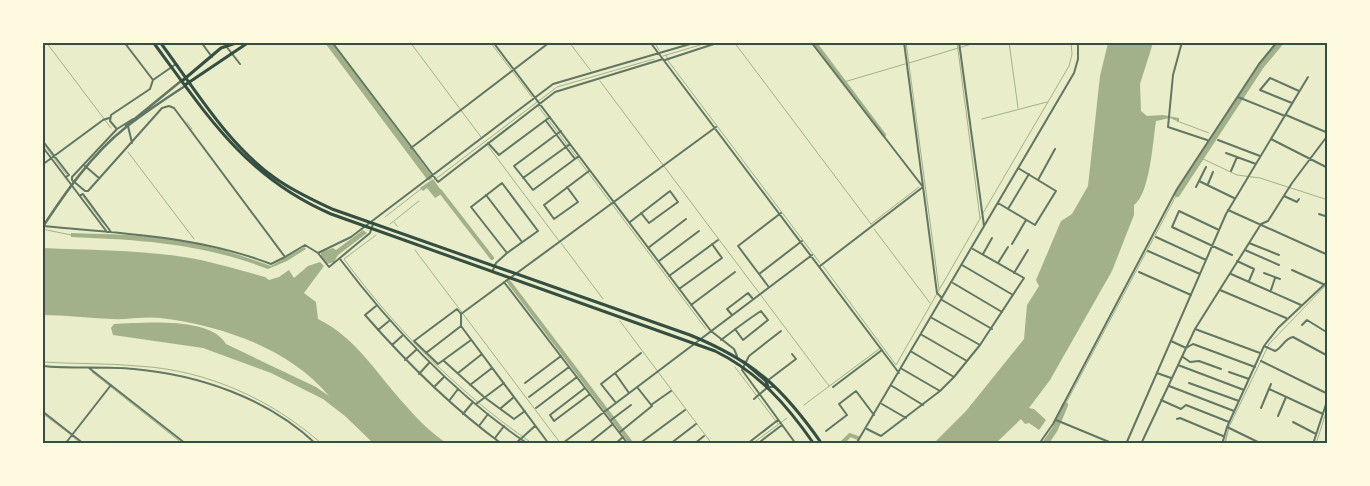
<svg xmlns="http://www.w3.org/2000/svg" width="1370" height="486" viewBox="0 0 1370 486" font-family="Montserrat,sans-serif">
<rect width="100%" height="100%" fill="#e9edc9"/>
<!-- water -->
<path fill="#a3b18a" d="M1108 43H1153L1140 84 1141 111 1147 116 1163 115 1179 118V122L1170 118 1156 121C1153 140 1150 194 1134 205V215L1112 271 1050 380 1029 408 1034 409 1046 420 1039 430 1029 423 1025 424 1021 419 996 443 933 444 966 411 1024 339 1027 305 1039 286 1036 280 1061 221 1072 214 1088 186 1100 76Z
M433 179 443 193 435 198 427 188 423 191 420 188Z
M363 230 367 233 338 255 334 262 327 264 321 257V252L333 248 336 250Z
M71 233C98 234 125 234 152 237 193 240 232 252 271 266L304 247 306 249 287 261 268 269C200 243 142 240 71 237Z
M43 248C89 250 137 250 184 257 211 261 238 270 265 277L269 280 279 277 289 270 294 278 308 266 320 262 324 266 304 293 316 302 318 319C356 337 379 377 407 407 418 420 432 433 446 443H373L345 416 323 399 271 373 203 348 113 335 111 328 114 324C142 323 210 316 226 344L316 387 329 396C289 348 220 325 160 318 144 316 127 320 111 319 88 318 65 315 43 315Z"/>
<g fill="none" stroke-linecap="round" stroke-linejoin="round">
<!-- stream -->
<path stroke="#a3b18a" stroke-width="1" d="M46 42 111 128
M410 42 481 137
M490 42 532 97
M569 42 591 71
M654 42 659 50
M734 42 871 224
M906 42 939 289
M957 42 980 218
M1009 42 1018 108
M666 55 669 62 820 263
M663 56 710 42
M909 63 978 42
M600 81 829 386
M844 82 905 64
M538 106 706 329
M982 119 1047 102
M1177 121 1209 133
M187 122 192 129
M42 142 66 174
M488 146 559 241
M128 152 194 239
M1201 158 1237 175 1260 178 1328 200
M427 173V178
M433 181 557 87 654 59
M83 196 103 223
M983 213 1069 66 1072 54 1071 42
M385 217 421 189
M394 222 397 226
M390 224 419 201
M871 224 919 187
M42 229 71 235
M874 229 930 303
M376 235 344 259C397 331 459 393 533 444
M561 243 603 299
M415 250 561 444
M823 266 896 365 981 217
M620 321 712 444
M42 362C74 364 106 363 138 366 207 370 271 399 322 444
M735 367 778 424
M92 372 183 444
M804 405 879 349
M1065 405 1177 194
M42 413 70 434
M72 436 81 444
M752 444 787 418
M1224 444 1229 427 1269 344 1328 283
M1225 444 1229 427
M1316 444 1328 406"/>
<!-- canal -->
<path stroke="#a3b18a" stroke-width="4" d="M814 42 884 135
M440 191 492 258
M509 282 632 444
M841 444 850 435 858 438"/>
<!-- river -->
<path stroke="#a3b18a" stroke-width="6" d="M328 42 429 177
M1177 194 1261 66 1281 42
M1045 444 1055 429 1065 405"/>
<!-- minor -->
<path stroke="#617663" stroke-width="2" d="M124 42 153 80
M201 42 212 57
M227 42 226 46 240 64
M332 42 438 182 555 92 663 59
M493 42 711 331 734 349 737 356
M650 42 899 373
M811 42 923 187
M904 42 937 293 942 298
M959 42 984 226
M1182 42 1173 75 1168 127 1207 140
M665 60 720 42
M1238 97 1285 116
M1292 103 1260 90 1270 78 1299 91
M1286 115 1328 133
M133 119 117 129 72 177V180L85 191H88L162 108 169 106 174 108 285 257 305 245 318 253 329 267 370 233 373 224
M546 121 575 159
M128 126 132 143
M116 128 110 121 111 115 150 89 153 80 176 64
M561 131 514 166 533 190 579 156
M1271 139 1328 168
M42 140 69 175 66 177
M1218 140 1260 156
M488 143 499 155 550 117
M42 146 107 232
M411 148 550 42
M1226 153 1256 164
M42 165 103 120 109 118
M85 166 99 178
M1231 171 1237 157
M523 178 570 144
M1038 180 1055 149
M1199 181 1234 198
M502 183 538 231 507 253 471 207Z
M1208 184 1213 172
M567 187 578 202 554 219 544 205 589 171
M1196 187 1206 167
M81 195 83 194 111 232
M486 195 522 242
M1284 196 1297 202 1299 199
M998 203 1035 225 1056 191 1018 168
M1008 209 1029 174
M1228 210 1328 255
M781 213 738 246 759 274 802 241
M1319 214 1328 217
M630 222 670 191 678 202 649 223 641 213
M43 226C123 234 195 235 271 264L285 257
M1219 230 1179 211 1172 227 1232 255
M1156 237 1206 260
M1249 243 1279 255
M1012 244 1026 220
M648 248 686 219
M1245 250 1279 265
M1148 251 1200 274
M318 253 351 237 553 84 697 42
M983 254 992 238
M340 259C394 330 454 394 528 444
M659 261 699 231
M1237 261 1254 269 1249 281
M998 263 1008 247
M962 265 1013 295
M820 266 923 187
M493 270 496 263 507 253
M1292 270 1323 284
M1139 272 1191 295
M1014 273 1028 250
M1264 273 1280 279
M759 274 768 286
M1231 274 1301 305
M669 276 718 240
M504 282 628 444
M953 283 1002 312
M679 289 722 258 712 244
M1220 290 1286 318
M1271 290 1275 278
M942 300 992 329
M691 305 735 272
M376 306 365 315C407 363 451 407 502 444
M461 314 716 127
M732 315 727 309 748 293 753 299
M932 318 980 345
M1302 325 1307 320 1328 333
M461 326 549 444
M1195 329 1260 353
M378 330 389 321
M781 331 749 356 742 370 796 444
M922 335 967 361
M721 340C734 330 747 320 761 311L768 320 743 340 735 329
M1171 341 1186 348
M392 345 402 336
M1264 346 1275 351C1282 348 1285 338 1293 337L1328 356
M1186 348 1193 344 1255 367
M912 352 954 377
M426 353 461 326V314L457 309 414 341 438 364 471 340
M1183 357 1190 362 1199 361 1221 369
M405 360 416 350
M444 361 484 397 514 419 525 411
M1261 361 1328 394
M1178 365 1244 390
M42 366C73 369 104 366 134 369 200 375 267 398 316 444
M89 368 186 444
M902 369 940 391
M1229 372 1249 379
M458 373 482 354
M615 373 629 393
M1157 373 1171 378
M419 374 429 363
M767 381 796 359 792 354
M525 383 561 356
M1189 383 1239 401
M470 385 492 368
M892 386 923 405
M1169 386 1234 411
M434 387 444 377
M833 387 882 350
M585 388 550 415 554 421 590 394
M1269 389 1323 414
M529 397 569 367
M754 399 768 387H775
M1161 400 1181 409 1186 405 1229 422
M449 401 458 389
M616 403 601 384 641 353
M476 404 504 383
M882 404 906 418
M651 405 671 391
M501 408 514 397
M536 408 577 377
M1261 408 1271 384
M42 411 84 444
M463 414 473 402
M1278 416 1286 397
M1177 419 1180 418 1223 436
M611 420 631 405
M1056 420 1114 444
M1293 422 1316 434
M479 426 488 414
M1227 427 1262 444
M867 429 881 436 940 391 954 377 980 345 1024 278 973 249
M826 431 847 415 839 404 856 391 874 415
M620 432 652 406 637 387
M495 438 504 426
M563 443 812 255
M65 444 111 385
M515 444 535 426
M588 444 613 424
M615 444 623 437
M639 444 685 410
M670 444 696 424
M694 444 704 436
M747 444 778 420
M757 444 782 425
M856 444 1074 73 1078 59V42
M1039 444 1053 424 1177 189 1259 64 1277 42
M1126 444 1226 214 1308 77
M1141 444 1195 329 1261 224 1268 221 1292 183 1328 135
M1222 444 1227 427 1264 346 1278 328 1328 281
M1313 444 1328 398"/>
<!-- tertiary -->
<path stroke="#617663" stroke-width="2.5" d="M126 126 181 81
M42 228C65 193 92 154 125 128 144 113 165 99 185 86"/>
<!-- trunk -->
<path stroke="#344e41" stroke-width="3" d="M153 42C207 115 245 177 331 214L715 351C758 372 787 405 814 444
M160 42C195 89 227 144 275 178 293 191 313 200 332 209L690 335C754 361 783 388 822 444
M182 81 221 48 239 42
M185 85 249 42
M744 362 766 381 768 387"/>
</g>
<!-- border -->
<rect width="1370" height="486" fill="none" stroke="#fefae0" stroke-width="88"/>
<rect x="44" y="44" width="1282" height="398" fill="none" stroke="#344e41" stroke-width="2"/>
</svg>
